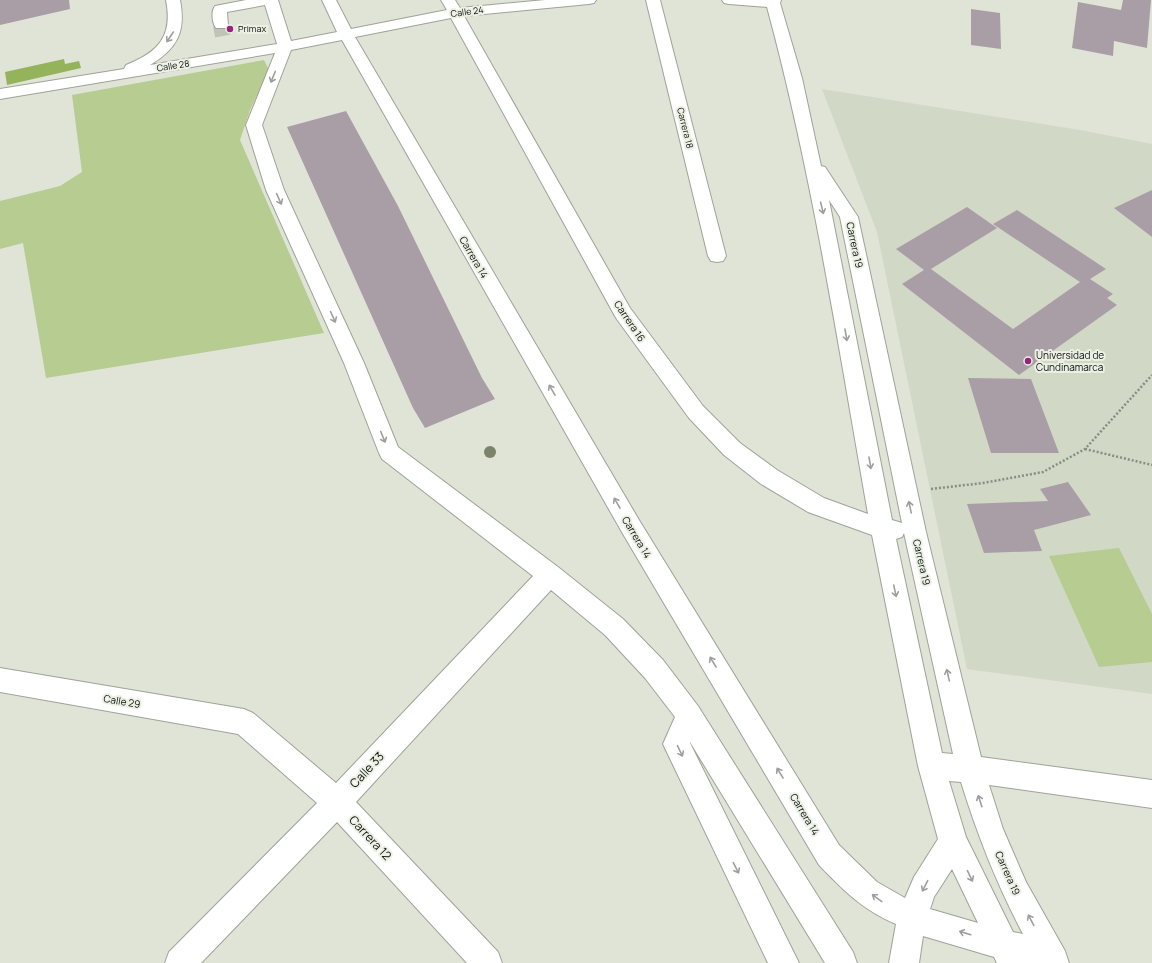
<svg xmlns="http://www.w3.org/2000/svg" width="1152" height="963" viewBox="0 0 1152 963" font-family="Manrope,sans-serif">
<rect width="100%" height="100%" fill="#dfe4d7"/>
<!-- built -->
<path fill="#d1d8c5" d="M822 89 1080 130 1152 144V694L967 669 877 232Z"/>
<!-- green -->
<path fill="#b6cc91" d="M264 60 269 70 250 110 240 140 324 333 46 378 23 243 0 249V201L60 186 82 172 72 95Z
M1119 548 1152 614V662L1099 667 1049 556Z"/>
<!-- water -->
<path fill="#95b35b" d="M64 59 65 64 79 61 81 68 7 85 5 72Z"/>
<!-- building -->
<path fill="#aa9ea6" d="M0 0H69L70 9 0 25Z
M1123 0H1151L1147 48 1114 41 1113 56 1072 48 1078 2 1121 10Z
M971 9 1000 13 1001 49 971 45Z
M346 111 398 206 482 378 495 399 425 428 413 408 287 127Z
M1152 190V237L1114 208Z
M967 207 997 228 931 269 1013 329 1080 282 993 224 1017 210 1106 269 1090 279 1113 294 1107 298 1117 305 1019 375 902 284 924 270 896 249Z
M968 378 1031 379 1059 453H991Z
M1068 482 1091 515 1034 530 1042 551 984 553 967 504 1048 501 1040 489Z"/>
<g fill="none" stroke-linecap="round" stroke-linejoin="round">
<!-- minor-tunnel -->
<path stroke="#bfc4b8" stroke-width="16" stroke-dasharray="16 8" stroke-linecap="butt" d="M221 25 223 36"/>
<defs>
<path id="minor" d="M166 0H180C186 31 178 48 150 65L277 44 265 5 227 12 228 25 226 28H216C212 23 211 11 215 6L246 0H278L291 41 337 32 322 0H336L351 29 447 10 441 0H455L460 8 545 0H596L594 3 589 4 464 16 630 308 703 406 740 443 777 470 824 498 868 514C838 344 812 173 767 7L729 4 724 3 722 0H781L780 3 802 78 821 166 825 167 858 217 926 532 981 757 1152 780V808L989 785 1003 829 1026 882 1065 951 1069 963H997L994 957 923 936 919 963H889L896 924C864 911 843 890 819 865L623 534 342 40 291 50 262 125 284 190 364 363 398 447 558 567 623 619 663 660 698 706 853 952 857 963H825L690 742V743L799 963H768L663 744 675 717 645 678 605 635 551 590 356 802 498 952 502 963H467L337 822 201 963H165L169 952 317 803 238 734 0 692V668L244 709 253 713 336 783 533 576 382 459 379 453 344 363 266 190 246 125 275 53 0 99V89L124 69 126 65C159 52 173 36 166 0ZM451 18 616 318 689 418 724 455 761 484 808 512 872 535 918 766 938 839 914 877 905 898 877 882 839 845 639 520 355 37ZM829 200 840 217 902 523 892 520ZM904 533 953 754 942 753 896 539 902 537ZM949 781 961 782C977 834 997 885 1023 934L1013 932 966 837ZM952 869 978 923 930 909 934 897Z
M646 0H660L726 256 723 261 717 262 711 261 708 256Z"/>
</defs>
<!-- minor casing -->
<use href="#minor" stroke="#9ea397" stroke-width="2"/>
<!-- path -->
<path stroke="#888c82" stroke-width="2.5" stroke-dasharray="2 2" stroke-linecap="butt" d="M1085 449 1152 465
M931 489 983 483 1043 472 1085 449 1152 375"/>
<!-- minor -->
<use href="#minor" fill="#fff" fill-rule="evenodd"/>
</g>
<!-- trees -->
<circle fill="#7b846a" cx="490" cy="452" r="6"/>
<!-- one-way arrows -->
<defs><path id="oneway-shaft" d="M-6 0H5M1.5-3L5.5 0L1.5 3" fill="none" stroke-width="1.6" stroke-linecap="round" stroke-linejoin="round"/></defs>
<g stroke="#9e9f9d">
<use href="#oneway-shaft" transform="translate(170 37) rotate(123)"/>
<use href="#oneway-shaft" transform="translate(273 77) rotate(112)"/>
<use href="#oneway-shaft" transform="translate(279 199) rotate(66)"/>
<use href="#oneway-shaft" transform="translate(822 208) rotate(76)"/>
<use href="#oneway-shaft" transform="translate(333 317) rotate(66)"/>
<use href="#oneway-shaft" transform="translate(846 335) rotate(80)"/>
<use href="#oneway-shaft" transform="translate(552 390) rotate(-120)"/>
<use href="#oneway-shaft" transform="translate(383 437) rotate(68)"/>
<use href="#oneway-shaft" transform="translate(870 463) rotate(80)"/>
<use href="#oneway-shaft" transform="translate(617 503) rotate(-120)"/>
<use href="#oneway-shaft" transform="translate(910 507) rotate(-102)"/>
<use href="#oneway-shaft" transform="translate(895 591) rotate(78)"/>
<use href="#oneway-shaft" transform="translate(713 662) rotate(-121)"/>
<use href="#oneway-shaft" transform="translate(948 675) rotate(-103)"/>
<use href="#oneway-shaft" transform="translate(680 751) rotate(65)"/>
<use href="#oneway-shaft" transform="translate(780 773) rotate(-121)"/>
<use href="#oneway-shaft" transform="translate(980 801) rotate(-108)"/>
<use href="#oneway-shaft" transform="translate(736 868) rotate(63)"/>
<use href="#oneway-shaft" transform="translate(970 876) rotate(64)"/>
<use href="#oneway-shaft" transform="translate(925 886) rotate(117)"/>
<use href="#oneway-shaft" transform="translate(877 898) rotate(-144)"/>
<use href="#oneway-shaft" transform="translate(1031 920) rotate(-118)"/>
<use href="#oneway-shaft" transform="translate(965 933) rotate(-163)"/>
</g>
<!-- markers -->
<g fill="#98237f" stroke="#ecf1e5" stroke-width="1.5">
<circle cx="230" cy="29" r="4"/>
<circle cx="1028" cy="361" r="4"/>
</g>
<g text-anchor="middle" stroke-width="4" stroke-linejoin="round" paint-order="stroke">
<!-- far-street labels -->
<g font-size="9" fill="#0c0e0a" stroke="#ecf1e5">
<text transform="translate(467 12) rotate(-7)" y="3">Calle 24</text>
<text transform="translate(173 66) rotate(-9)" y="3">Calle 28</text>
<text transform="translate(685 128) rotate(76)" y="3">Carrera 18</text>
</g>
<!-- far-poi labels -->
<g font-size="9" fill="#0c0e0a" stroke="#ecf1e5" text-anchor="start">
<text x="238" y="32">Primax</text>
</g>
<!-- street labels -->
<g font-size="10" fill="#0c0e0a" stroke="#ecf1e5">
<text transform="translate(855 245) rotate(78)" y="4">Carrera 19</text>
<text transform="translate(474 257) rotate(60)" y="4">Carrera 14</text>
<text transform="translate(630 321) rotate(56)" y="4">Carrera 16</text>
<text transform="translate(637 537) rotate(59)" y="4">Carrera 14</text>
<text transform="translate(922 562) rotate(77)" y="4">Carrera 19</text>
<text transform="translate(122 701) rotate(10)" y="4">Calle 29</text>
<text transform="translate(805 814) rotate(59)" y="4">Carrera 14</text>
<text transform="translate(1008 873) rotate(66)" y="4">Carrera 19</text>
</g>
<!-- poi labels -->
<g font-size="10" fill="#0c0e0a" stroke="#ecf1e5" text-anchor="start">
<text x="1036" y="359">Universidad de<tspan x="1036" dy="12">Cundinamarca</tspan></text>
</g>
<!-- near-street labels -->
<g font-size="12" fill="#0c0e0a" stroke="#ecf1e5">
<text transform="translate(367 770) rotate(-47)" y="4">Calle 33</text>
<text transform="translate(370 838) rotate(47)" y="4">Carrera 12</text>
</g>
</g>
</svg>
